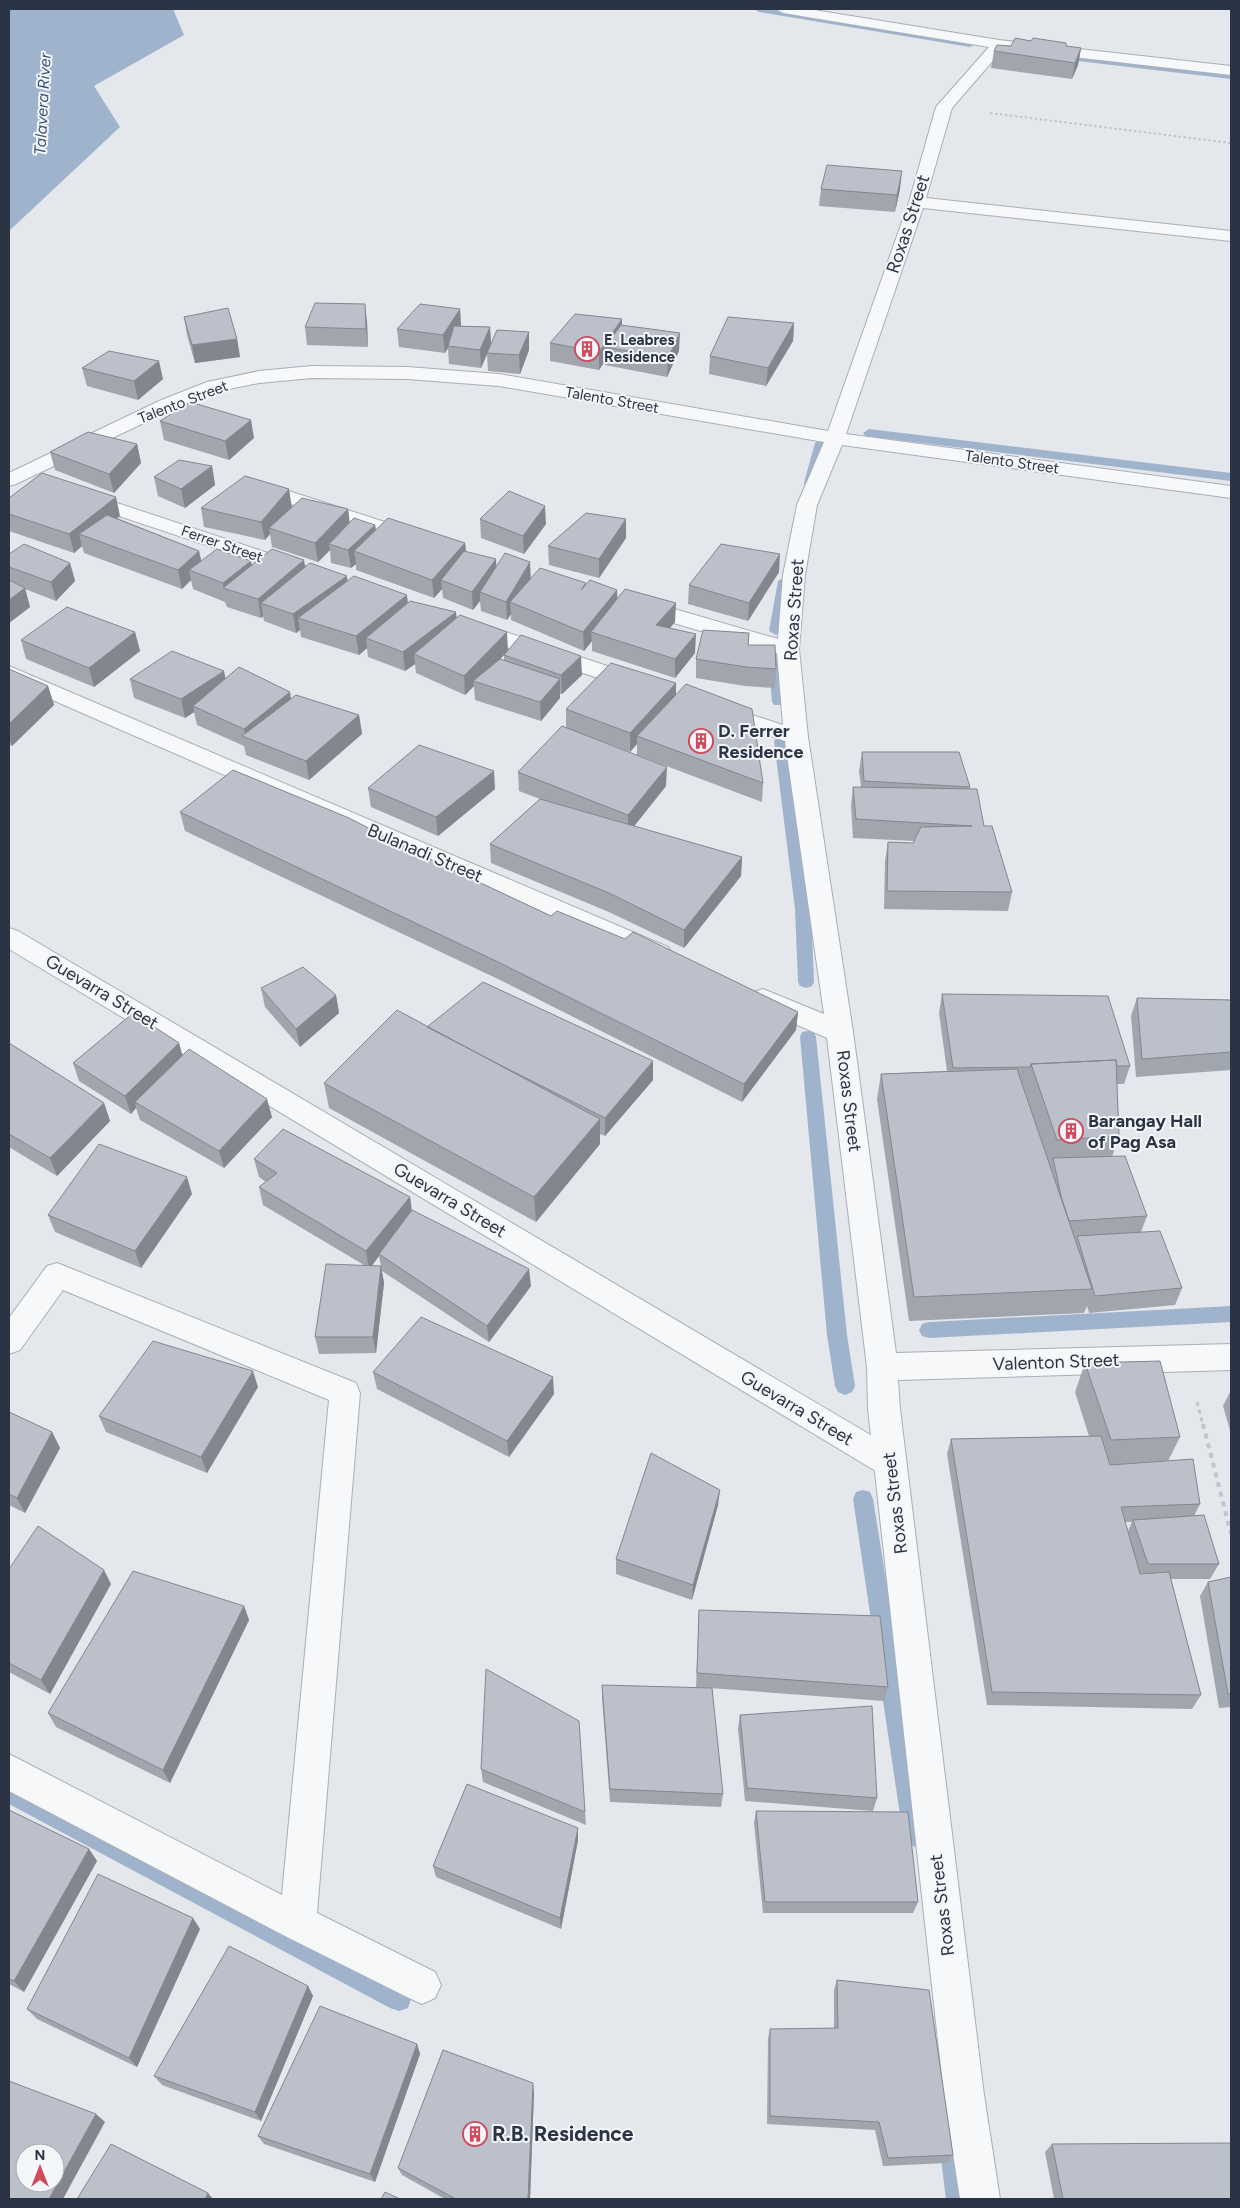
<svg xmlns="http://www.w3.org/2000/svg" width="1240" height="2208" viewBox="0 0 1240 2208" font-family="Figtree,sans-serif">
<rect width="100%" height="100%" fill="#e4e7ec"/>
<!-- water -->
<path fill="#9fb4cc" d="M9 9H173L184 35 94 86 120 127 9 231Z"/>
<g fill="none" stroke-linecap="round" stroke-linejoin="round">
<!-- stream -->
<path fill="#9fb4cc" fill-rule="evenodd" d="M754 9H774L970 41 975 44 970 47 759 12Z
M1055 53 1231 73V79L1052 58V54Z
M869 429 1231 473V481L865 436 863 433Z
M821 439 827 443 816 483 815 486H805L804 483 815 443Z
M785 577 792 581 783 631 776 635 769 631 778 581Z
M775 648 782 652 786 702 784 705H774L772 702 768 652Z
M781 736 786 738 788 741 811 909 814 982 812 986 806 988 800 986 798 982 795 909 774 741 776 738Z
M808 1031 814 1032 816 1037 847 1335 855 1386 852 1392 845 1395 838 1392 835 1386 827 1335 800 1037 802 1032Z
M1231 1306V1322L929 1338 922 1336 919 1330 922 1324 929 1322Z
M863 1490 870 1492 873 1499 927 1835 923 1843 915 1847 907 1843 903 1835 853 1499 856 1492Z
M9 1781 408 1990 411 1999 408 2008 399 2011 390 2008 9 1804Z
M953 2138 962 2142 966 2151 972 2199H946L940 2151 944 2142Z"/>
<defs>
<path id="service" d="M9 928 18 931 901 1453 906 1463 901 1473 890 1477 879 1473 9 949Z"/>
<path id="minor" d="M776 9H808L999 40 1231 66V75L1003 49 952 108 926 198 1231 231V241L923 208 846 434 1231 486V498L842 445 817 505 805 575 799 649 808 737 853 1032 896 1353 1231 1344V1370L898 1380 900 1409 984 2095 1000 2199H960L944 2095 868 1409 867 1367 827 1038 754 1006 750 999 754 992 763 989 824 1014 785 741 711 716 708 711 711 706 719 704 783 725 777 653 632 611 629 606 632 601 640 599 778 639 783 575 797 505 824 442 499 386 407 379 312 378 259 383 219 391 173 409 16 484 9 486V473L159 401 207 382 259 371 312 366 407 367 499 374 828 431 909 202 936 107 989 47 783 13Z
M267 484 422 534 425 538 422 542 415 544 408 542 260 494 257 490 260 486Z
M84 492 304 565 308 569 304 573 297 575 290 573 77 502 74 498 77 494Z
M473 621 646 679 649 684 646 689 638 691 630 689 465 633 462 628 465 623Z
M9 666 668 947 672 954 668 961 659 963 650 961 9 681Z
M57 1263 356 1383 360 1393 317 1913 435 1972 441 1985 435 1998 422 2004 409 1998 285 1936 9 1791V1754L282 1895 329 1400 63 1290 20 1350 9 1354V1318L47 1266Z"/>
</defs>
<!-- service casing -->
<use href="#service" stroke="#a9aeb7" stroke-width="2"/>
<!-- minor casing -->
<use href="#minor" stroke="#a9aeb7" stroke-width="2"/>
<!-- path-far2 -->
<path stroke="#c2c5cb" stroke-width="2" stroke-dasharray="2.5 2.5" stroke-linecap="butt" d="M990 113 1231 143"/>
<!-- path-far1 -->
<path stroke="#c2c5cb" stroke-width="3" stroke-dasharray="4 4" stroke-linecap="butt" d="M1197 1402 1203 1425"/>
<!-- path -->
<path stroke="#c2c5cb" stroke-width="4" stroke-dasharray="5 5" stroke-linecap="butt" d="M1203 1424 1231 1534"/>
<!-- service -->
<use href="#service" fill="#f7f8fa" fill-rule="evenodd"/>
<!-- minor -->
<use href="#minor" fill="#f7f8fa" fill-rule="evenodd"/>
</g>
<!-- wall -->
<path fill="#a1a5ae" fill-rule="evenodd" d="M1031 41 1081 48 1078 65 1072 79 991 68 994 51Z
M821 189H900L895 212 819 206Z
M460 309 461 326 490 327 491 344 529 332V350L520 374 488 371 487 354 481 368 449 364 448 348 445 353 399 347 397 329Z
M184 317 237 339 240 357 195 363 187 335Z
M622 319V325L679 351 667 377 605 365V361L599 370 550 361V343Z
M367 322 368 347 307 345 305 327Z
M794 323 793 341 766 386 709 374 710 356Z
M82 368 163 379 138 400 87 386Z
M160 421 254 438 229 460 164 440Z
M137 444 141 463 114 493 55 470 50 452Z
M212 466 215 485 185 508 158 496 154 477Z
M9 498 120 516 117 518 199 551 201 561 252 565 305 567 347 581 408 603 456 612V617L508 650 582 675 562 694H560V698L541 721 475 700 474 686 465 695 416 673 415 664 405 671 368 657 367 648 359 655 301 637 300 630 296 633 264 621 263 616 261 618 227 607 225 602 193 589 191 580 182 589 84 553 82 546 74 553 9 531ZM504 654V661L499 660Z
M292 507 348 509 350 523 375 525 376 530 465 543 466 552 496 559V567L531 578 586 584 617 590V599L675 622 670 628 695 653 675 678 592 651V641L584 651 511 620V614L507 620 481 611 480 601 473 610 443 598 442 589 434 598 356 570V564L351 568 331 563 330 550 318 562 272 547 270 534 265 540 204 527 201 508Z
M480 519 546 524 524 554 481 538Z
M626 519V538L599 578 549 565 548 546Z
M9 554 70 563 75 581 56 601 25 589 30 607 9 623Z
M779 572 748 621 688 604 689 585Z
M135 632 140 651 94 687 26 659 21 640Z
M748 645 776 669 775 688 745 686 696 678V659Z
M9 669 48 686 54 705 12 746 9 744Z
M225 678 291 699 359 715 362 734 309 780 246 755 244 746 197 725 194 712 185 718 134 698 130 679Z
M676 695 763 783 762 802 637 755V744L630 752 593 738 666 786 634 826 742 857 741 876 684 948 609 912 491 863 490 844 540 799 519 791 518 772 566 727V709Z
M862 752 970 787 969 789 984 826 1012 892 1008 911 884 909 885 861 888 842 913 843 914 841 853 838 851 806 853 787H861L859 771Z
M368 788 495 789 438 836 371 807Z
M180 812 419 854 551 916 798 1012 796 1030 742 1102 498 979 185 831Z
M261 988 336 995 339 1013 300 1047 265 1007Z
M942 994 1130 1066 1124 1084H1117L1119 1136 1112 1157 1147 1216 1141 1232 1182 1288 1175 1305 1089 1313 1087 1306 1084 1313 909 1321 877 1099 881 1074 947 1071 939 1013Z
M1137 998 1231 1000V1070L1136 1077 1131 1016Z
M427 1027 653 1080 605 1136 600 1134V1144L536 1222 329 1108 324 1083Z
M9 1043 104 1103 110 1121 57 1176 9 1147Z
M179 1043 182 1055 272 1117 224 1168 140 1120 136 1108 131 1114 79 1081 73 1063Z
M254 1159 410 1197 412 1210 531 1286 489 1342 382 1271 379 1256 372 1266H381L384 1283 376 1353 319 1354 315 1337 364 1265 263 1205 259 1187 266 1182 259 1177Z
M192 1194 141 1268 55 1232 48 1215Z
M1085 1363 1180 1437 1168 1461 1200 1504 1194 1516 1219 1564 1210 1579H1171L1201 1695 1192 1709 987 1705 947 1454 951 1439 1089 1436 1075 1392ZM1125 1522H1132L1128 1531Z
M373 1372 554 1394 509 1457 377 1389Z
M258 1387 207 1473 106 1432 99 1416Z
M1231 1390V1434L1223 1406Z
M9 1412 52 1432 60 1448 25 1513 9 1505Z
M718 1505 692 1600 616 1574V1559Z
M9 1569 111 1584 50 1694 9 1672Z
M1231 1577V1707L1219 1708 1200 1596 1208 1582Z
M244 1606 249 1620 170 1783 56 1727 48 1713Z
M699 1610 888 1687 884 1701 696 1687Z
M602 1685 723 1794 721 1807 610 1802 602 1698Z
M740 1715 877 1798 873 1811 745 1801 738 1729Z
M481 1769 585 1812 586 1825 483 1782Z
M9 1810 89 1849 97 1861 24 1992 9 1984Z
M756 1811 918 1902 913 1913H763L754 1823Z
M578 1828V1840L561 1929 436 1877 433 1866Z
M200 1929 137 2067 37 2019 27 2009Z
M837 1980 953 2155 947 2163 883 2166 875 2130 767 2124 768 2039 770 2029 834 2028V1990Z
M308 1986 313 1996 261 2121 162 2085 154 2076Z
M417 2044 420 2054 375 2182 264 2144 258 2136Z
M534 2092 530 2199H445L402 2175 398 2168Z
M1052 2144 1231 2199H1054L1045 2152Z"/>
<!-- shaded-wall -->
<path fill="#83868d" d="M1081 48 1078 65 1072 79 1075 63Z
M902 171 900 189 895 212 897 195Z
M365 304 367 322 368 347 366 329Z
M460 309 461 327 448 346V348L445 353 443 335Z
M622 319V338L605 347V361L599 370V352Z
M794 323 793 341 766 386 768 368Z
M490 327 491 345 481 368 480 350Z
M529 332V350L520 374 519 355Z
M680 333 679 351 667 377 668 358Z
M237 339 240 357 195 363 192 345Z
M159 361 163 379 138 400 134 381Z
M251 420 254 438 229 460 225 441Z
M137 444 141 463 114 493 109 474Z
M212 466 215 485 185 508 181 489Z
M289 489 292 508 269 528 270 534 265 540 261 522Z
M116 497 120 516 91 538 79 534 82 546 74 553 69 534Z
M545 506 546 524 524 554 523 536Z
M348 509 350 528 329 544 330 550 318 562 315 543Z
M626 519V538L599 578V559Z
M375 525 378 543 354 551 356 564 351 568 348 550Z
M465 543 467 562 441 580 442 589 434 598 432 580Z
M199 551 203 569 189 570 191 580 182 589 178 570Z
M780 554 779 572 748 621 749 603Z
M496 559 497 578 480 592V601L473 610 472 592Z
M304 560 307 579 261 603 263 616 261 618 258 599Z
M251 561 255 579 224 589 223 583Z
M530 562 531 581 510 602 511 614 507 620 506 602Z
M70 563 75 581 56 601 51 582Z
M347 576 349 594 298 618 300 630 296 633 293 614Z
M25 588 30 607 9 623V600Z
M617 590 618 609 591 632 592 641 584 651 583 632Z
M407 595 409 614 366 638 367 648 359 655 356 636Z
M676 603 675 622 656 644V625Z
M456 612 458 631 414 654 415 664 405 671 403 652Z
M135 632 140 651 94 687 89 668Z
M507 632 508 651 478 682 473 681 474 686 465 695 464 676Z
M696 634 695 653 675 678V659Z
M581 656 582 675 562 694 561 675Z
M224 671 228 690 193 706 194 712 185 718 181 699Z
M560 679V698L541 721 540 702Z
M676 683V702L637 736V744L630 752V733Z
M48 686 54 705 12 746 9 737V724Z
M290 692 293 711 246 737 244 729Z
M359 715 362 734 309 780 306 761Z
M667 767 666 786 628 834V815Z
M494 771 495 789 438 836 436 817Z
M742 857 741 876 684 948V930Z
M336 995 339 1013 300 1047 296 1029Z
M798 1012 796 1030 742 1102 744 1084Z
M179 1043 184 1061 135 1102 136 1108 131 1114 125 1096Z
M653 1061V1080L605 1136V1118Z
M267 1099 272 1117 224 1168 219 1151Z
M104 1103 110 1121 57 1176 50 1158Z
M600 1119V1144L536 1222 534 1197Z
M187 1177 192 1194 141 1268 135 1251Z
M410 1197 412 1214 379 1254V1256L369 1269 366 1251Z
M381 1266 384 1283 376 1353 373 1337Z
M529 1269 531 1286 489 1342 487 1326Z
M253 1371 258 1387 207 1473 201 1457Z
M553 1377 554 1394 509 1457 507 1441Z
M52 1432 60 1448 25 1513 17 1498Z
M720 1490 718 1505 692 1600 693 1585Z
M104 1570 111 1584 50 1694 41 1680Z
M244 1606 249 1620 170 1783 163 1770Z
M578 1828V1840L561 1929 560 1918Z
M89 1849 97 1861 24 1992 14 1981Z
M193 1918 200 1929 137 2067 129 2058Z
M308 1986 313 1996 261 2121 255 2112Z
M417 2044 420 2054 375 2182 370 2174Z
M533 2083 534 2092 530 2199H528Z
M96 2114 105 2122 63 2199H49Z
M208 2193 213 2199H205Z"/>
<!-- building -->
<path fill="#bbc0ca" stroke="#83868d" fill-rule="evenodd" d="M1015 38 1031 41 1033 38 1066 43V46L1081 48 1075 63 994 51 997 45 1011 46Z
M827 165 902 171 897 195 821 189Z
M315 303 365 304 366 329 305 327Z
M420 304 460 309 443 335 397 329Z
M228 308 237 339 192 345 184 317Z
M575 314 622 319 599 352 550 343Z
M728 317 794 323 768 368 710 356Z
M621 325 680 333 668 358 605 347Z
M454 326 490 327 480 350 448 346Z
M497 330 529 332 519 355 487 353Z
M109 351 159 361 134 381 82 368Z
M190 402 251 420 225 441 160 421Z
M88 432 137 444 109 474 50 452Z
M179 460 212 466 181 489 154 477Z
M42 473 116 497 69 534 9 514V498Z
M245 476 289 489 261 522 201 508Z
M509 491 545 506 523 536 480 519Z
M302 498 348 509 315 543 269 528Z
M586 513 626 519 599 559 548 546Z
M107 515 199 551 178 570 79 534Z
M354 518 375 525 348 550 329 544Z
M388 518 465 543 432 580 354 551Z
M24 544 70 563 51 582 9 567V554Z
M721 544 780 554 749 603 689 585Z
M217 549 251 561 223 583 189 570Z
M272 549 304 560 258 599 223 588Z
M464 551 496 559 472 592 441 580Z
M505 553 530 562 506 602 480 592Z
M310 563 347 576 293 614 261 603Z
M540 568 586 583 581 590 590 580 617 590 583 632 510 602Z
M354 576 407 595 356 636 298 618Z
M9 580 25 588 9 600Z
M625 589 676 603 656 625 696 634 675 659 591 632Z
M410 601 456 612 403 652 366 638Z
M67 607 135 632 89 668 21 640Z
M460 615 507 632 464 676 414 654Z
M703 630 749 633 748 645H775L776 669 746 667 696 659Z
M521 635 581 656 561 675 504 655Z
M172 651 224 671 181 699 130 679Z
M500 659 560 679 540 702 473 681Z
M611 663 676 683 630 733 566 709Z
M239 667 290 692 244 729 193 706Z
M9 669 48 686 9 724Z
M686 684 752 709 763 783 637 736Z
M296 695 359 715 306 761 242 736Z
M562 726 667 767 628 815 518 772Z
M419 745 494 771 436 817 368 788Z
M862 752H959L970 787 864 781Z
M233 770 349 818 419 854 551 916 557 911 625 939 633 932 798 1012 744 1084 496 961 180 812Z
M853 787 977 789 984 826H992L1012 892 887 891 888 842 913 843 921 827 972 826 856 819Z
M540 799 742 857 684 930 609 893 490 844Z
M303 967 336 995 296 1029 261 988Z
M483 982 653 1061 605 1118 506 1068 427 1027Z
M942 994 1108 996 1130 1066H1117L1116 1060 1031 1064 1030 1067 953 1068Z
M1137 998 1231 1000V1052L1142 1059Z
M397 1010 600 1119 534 1197 324 1083Z
M133 1013 179 1043 125 1096 73 1063Z
M9 1043 104 1103 50 1158 9 1134Z
M189 1049 267 1099 219 1151 135 1102Z
M1116 1060 1119 1136 1057 1140 1031 1064Z
M1017 1069 1092 1289 914 1297 881 1074Z
M283 1129 410 1197 366 1251 259 1187 277 1173 254 1159Z
M99 1144 187 1177 135 1251 48 1215Z
M1125 1156 1147 1216 1069 1221 1061 1196 1053 1158Z
M412 1210 529 1269 487 1326 379 1254Z
M1160 1231 1182 1288 1095 1296 1077 1236Z
M326 1264 381 1266 373 1337H315Z
M421 1317 553 1377 507 1441 373 1372Z
M153 1341 253 1371 201 1457 99 1416Z
M1160 1361 1180 1437 1111 1440 1085 1363Z
M9 1412 52 1432 17 1498 9 1494Z
M1101 1436 1110 1465 1193 1459 1200 1504 1121 1507 1140 1574 1169 1572 1201 1695 992 1692 951 1439Z
M651 1453 720 1490 693 1585 616 1559Z
M1204 1515 1219 1564H1148L1133 1520Z
M38 1526 104 1570 41 1680 9 1663V1569Z
M133 1571 244 1606 163 1770 48 1713Z
M1231 1577V1694H1228L1208 1582Z
M699 1610 880 1616 888 1687 697 1673Z
M486 1669 579 1721 585 1812 481 1769Z
M602 1685 712 1688 723 1794 610 1789Z
M872 1706 877 1798 747 1788 740 1715Z
M467 1784 578 1828 560 1918 433 1866Z
M9 1810 89 1849 14 1981 9 1979Z
M756 1811 908 1812 918 1902H765Z
M98 1874 193 1918 129 2058 27 2009Z
M229 1946 308 1986 255 2112 154 2076Z
M837 1980 929 1990 953 2155 888 2158 879 2122 770 2116V2029L838 2028Z
M320 2006 417 2044 370 2174 258 2136Z
M443 2050 533 2083 528 2199H456L398 2168Z
M9 2081 96 2114 49 2199H9ZM25 2153H55V2183H25Z
M1231 2143V2199H1063L1052 2144Z
M111 2144 208 2193 205 2199H77Z
M385 2192 400 2199H381Z"/>
<!-- icons -->
<defs>
<symbol id="building-ring" viewBox="-11 -11 22 22"><circle r="9.5" fill="#f4f6f9" stroke="#d1495b" stroke-width="1.5"/><path d="M-4-6H4V6H1V3H-1V6H-4ZM-2.5-4.3h1.7v1.8h-1.7ZM.8-4.3h1.7v1.8H.8ZM-2.5-1h1.7V.8h-1.7ZM.8-1h1.7V.8H.8Z" fill="#d1495b"/></symbol>
</defs>
<g fill-rule="evenodd">
<use href="#building-ring" x="573" y="335" width="28" height="28"/>
<use href="#building-ring" x="687" y="727" width="28" height="28"/>
<use href="#building-ring" x="1057" y="1117" width="28" height="28"/>
<use href="#building-ring" x="461" y="2120" width="28" height="28"/>
</g>
<g text-anchor="middle" stroke-width="4" stroke-linejoin="round" paint-order="stroke">
<!-- far-poi labels -->
<g font-size="15" font-weight="bold" fill="#2b3445" stroke="#f4f6f9" text-anchor="start">
<text x="604" y="345">E. Leabres<tspan x="604" dy="17">Residence</tspan></text>
</g>
<!-- far-street labels -->
<g font-size="15" fill="#2b3445" stroke="#f4f6f9">
<text transform="translate(612 400) rotate(10)" y="5">Talento Street</text>
<text transform="translate(183 402) rotate(-21)" y="5">Talento Street</text>
<text transform="translate(1012 462) rotate(8)" y="5">Talento Street</text>
<text transform="translate(222 544) rotate(19)" y="5">Ferrer Street</text>
</g>
<!-- far-water labels -->
<g font-size="16" font-style="italic" fill="#34527a" stroke="#f4f6f9">
<text transform="translate(42 104) rotate(-87)" y="6">Talavera River</text>
</g>
<!-- street labels -->
<g font-size="18" fill="#2b3445" stroke="#f4f6f9">
<text transform="translate(908 224) rotate(-72)" y="6">Roxas Street</text>
<text transform="translate(794 610) rotate(-86)" y="6">Roxas Street</text>
<text transform="translate(425 853) rotate(23)" y="6">Bulanadi Street</text>
<text transform="translate(102 992) rotate(31)" y="6">Guevarra Street</text>
<text transform="translate(849 1101) rotate(83)" y="6">Roxas Street</text>
<text transform="translate(450 1200) rotate(31)" y="6">Guevarra Street</text>
<text transform="translate(1056 1362) rotate(-2)" y="6">Valenton Street</text>
<text transform="translate(797 1408) rotate(31)" y="6">Guevarra Street</text>
<text transform="translate(895 1503) rotate(-97)" y="6">Roxas Street</text>
<text transform="translate(942 1905) rotate(-97)" y="6">Roxas Street</text>
</g>
<!-- poi labels -->
<g font-size="18" font-weight="bold" fill="#2b3445" stroke="#f4f6f9" text-anchor="start">
<text x="718" y="737">D. Ferrer<tspan x="718" dy="21">Residence</tspan></text>
<text x="1088" y="1127">Barangay Hall<tspan x="1088" dy="21">of Pag Asa</tspan></text>
</g>
<!-- near-poi labels -->
<g font-size="21" font-weight="bold" fill="#2b3445" stroke="#f4f6f9" text-anchor="start">
<text x="492" y="2141">R.B. Residence</text>
</g>
</g>
<!-- border -->
<rect width="1240" height="2208" fill="none" stroke="#2b3445" stroke-width="20"/>
<!-- north arrow -->
<g transform="translate(40 2168)"><circle r="24" fill="#f4f6f9" stroke="#a4a8b1"/>
<path d="M0-4L9 19L0 12L-9 19Z" fill="#d1495b"/>
<text y="-8" font-size="14" font-weight="bold" text-anchor="middle" fill="#2b3445">N</text>
</g>
</svg>
